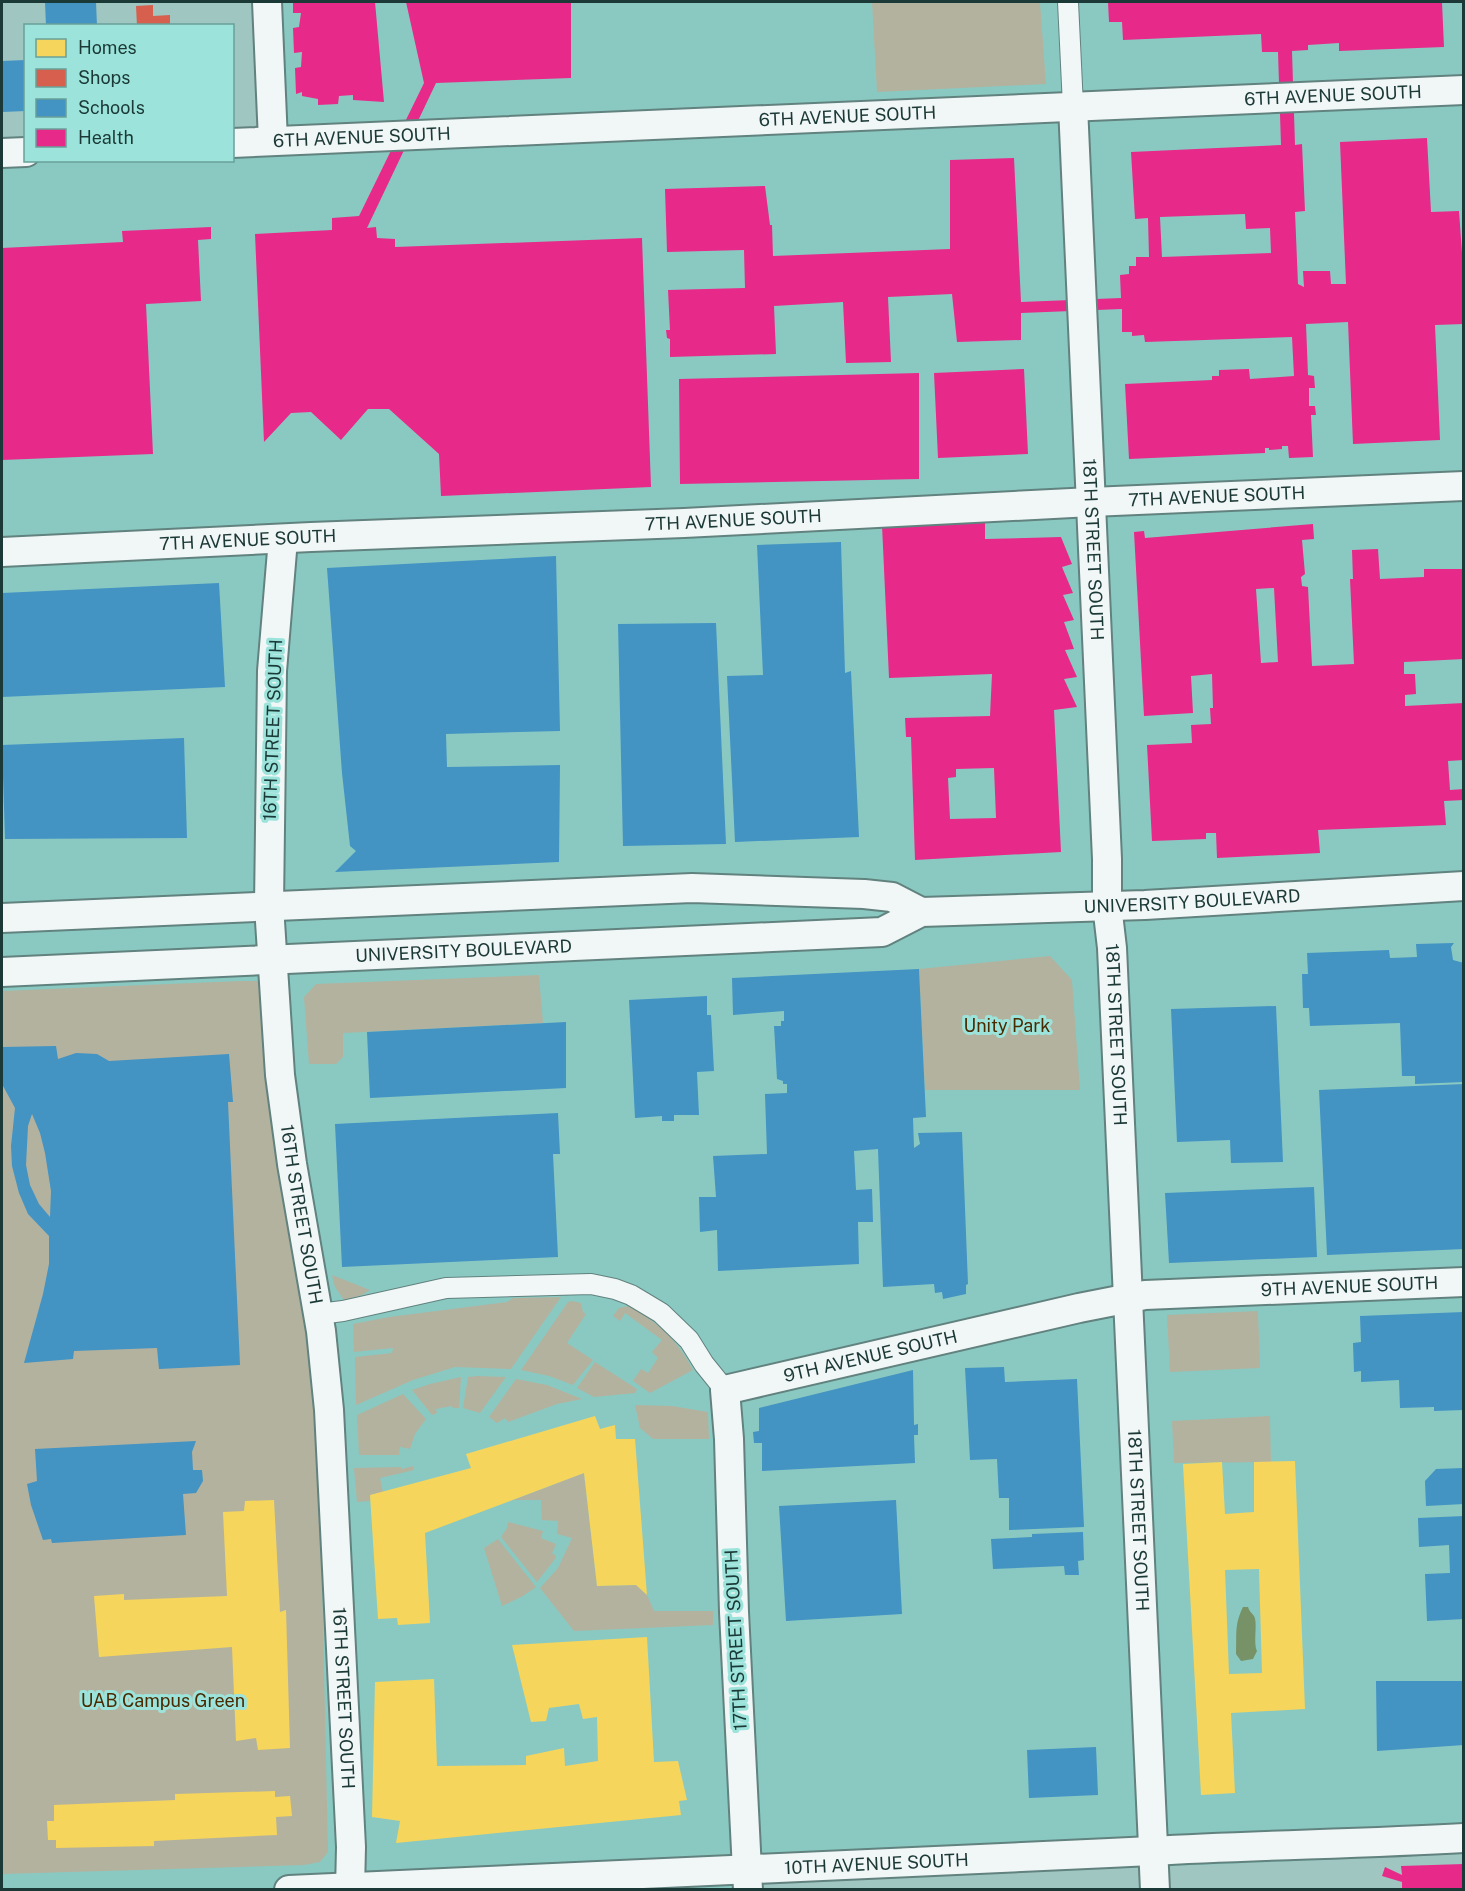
<svg xmlns="http://www.w3.org/2000/svg" width="1465" height="1891" viewBox="0 0 1465 1891" font-family="'Public Sans',sans-serif">
<rect width="100%" height="100%" fill="#9fc6c1"/>
<!-- built -->
<path fill="#8ac9c2" d="M267 2H1463V1854L763 1883V1890L2 1889V153L26 160H232L233 143 273 141Z"/>
<!-- green -->
<path fill="#b3b29e" d="M872 2H1040L1046 84 877 92Z
M1050 956 1072 980 1080 1090H925L919 969Z
M539 975 543 1023 343 1033V1057L336 1064H309L304 997 316 984Z
M240 981H262L318 1395 328 1852 320 1862 304 1865 2 1874V991Z
M332 1275 370 1290 362 1295 344 1300 335 1287Z
M561 1297 511 1369 455 1367 413 1380 356 1405 355 1357 392 1353 393 1348 354 1352 353 1324 389 1317 507 1302 513 1298Z
M572 1301 581 1303 583 1312 586 1314 567 1343 593 1360 573 1385 549 1376 521 1370 568 1302Z
M628 1306C657 1321 678 1341 693 1370L650 1393 633 1381 641 1369 648 1373 658 1358 652 1352 662 1340 625 1313 620 1321 613 1316 619 1308Z
M1258 1311 1260 1368 1170 1372 1167 1315Z
M595 1362 637 1389 635 1393 594 1397 577 1388Z
M477 1376 506 1377 480 1413 463 1408 468 1377Z
M461 1377 459 1408H453L452 1406 436 1409 437 1413 432 1415 412 1390 430 1384Z
M516 1379 547 1385 582 1399 557 1404 508 1422 505 1418 497 1423 489 1417Z
M403 1394 426 1419 415 1434 410 1449 400 1447 399 1455H359L357 1415Z
M635 1405 672 1406 708 1412 709 1439H653L640 1428Z
M1270 1416 1271 1462 1174 1463 1172 1421Z
M413 1466 414 1470 380 1478 383 1492 370 1495V1501L357 1502 354 1468 401 1467 402 1469Z
M584 1473 597 1586 636 1585 647 1595 654 1611H713V1625L574 1631 540 1588 558 1568 572 1538 557 1534 558 1521 542 1520 541 1500H513Z
M508 1522 543 1531 541 1538 556 1544 552 1553 556 1556 555 1559 537 1582 501 1537 507 1528Z
M498 1539 536 1587 523 1596 502 1606 484 1548Z"/>
<!-- water -->
<path fill="#769266" d="M1243 1607H1248C1249 1611 1252 1613 1254 1616 1258 1623 1253 1642 1257 1651L1253 1659 1241 1661 1236 1654C1237 1635 1234 1625 1243 1607Z"/>
<!-- homes -->
<path fill="#f6d55c" fill-rule="evenodd" d="M595 1416 600 1429 615 1425 616 1439H635L647 1595 636 1585 597 1586 584 1473 425 1533 430 1623 398 1625 397 1618 378 1619 370 1495 471 1468 466 1454Z
M1295 1461 1305 1709 1231 1713 1235 1793 1201 1795 1183 1464 1222 1462 1225 1514 1254 1512V1462ZM1259 1569 1262 1673 1229 1674 1225 1570Z
M274 1500 280 1612 286 1610 290 1748 258 1750 256 1738 236 1741 232 1647 99 1657 94 1596 124 1594V1600L227 1596 223 1512 244 1511 245 1501Z
M647 1637 654 1762 678 1761 687 1800 679 1801 681 1815 396 1843 400 1821 372 1817 375 1682 434 1679 437 1766 526 1765V1756L564 1748 565 1766 598 1761 597 1717 583 1719 579 1704 549 1708 546 1721 531 1722 512 1645Z
M275 1791V1797L290 1796 292 1816 276 1817 277 1835 154 1841V1846L56 1848V1840H48L47 1821H54V1805L175 1800V1794Z"/>
<!-- shops -->
<path fill="#d6604d" d="M153 5V16L170 15V26H137L136 6Z"/>
<!-- schools -->
<path fill="#4393c3" fill-rule="evenodd" d="M45 2H96L97 26H46Z
M26 60V111L2 112V61Z
M841 542 845 673 851 671 859 837 735 842 727 676 763 675 757 545Z
M556 556 560 731 446 734 447 767 560 765 559 862 335 872 356 851 350 846 342 773 327 568Z
M219 583 225 687 2 697V593Z
M716 623 726 844 623 846 618 624Z
M184 738 187 838 5 839 2 745Z
M1454 943 1451 947 1453 960 1464 963V1082L1415 1084V1076H1402L1400 1023 1310 1026 1309 1008H1303L1302 974H1308L1307 953 1389 950 1390 958 1417 957 1416 944Z
M919 969 926 1117 913 1118 914 1148 920 1144 918 1133 962 1132 968 1284 966 1285V1294L943 1299 942 1292 935 1293 934 1284 883 1287 878 1149 854 1151 856 1190 872 1189 873 1222H858L859 1264 718 1271 717 1230 700 1232 699 1197H716L713 1156 767 1154 765 1094 787 1093V1084H783V1081L777 1079 774 1026H781V1021H784V1011L733 1015 732 978Z
M707 996V1015H711L714 1071 697 1072 699 1115H674V1121H662V1116L635 1118 629 1000Z
M1276 1006 1283 1162 1231 1163 1230 1140 1177 1142 1171 1009Z
M566 1022V1088L370 1098 367 1032Z
M56 1046 58 1059 76 1053 97 1054 109 1061 229 1054 233 1102H228L240 1365 159 1369 157 1348 74 1351 73 1359 24 1363 43 1294 49 1264V1236L28 1214 19 1193 12 1166 11 1146 15 1108 2 1084V1047ZM32 1114 40 1133 45 1153 51 1191 50 1217 39 1204 30 1185 26 1165 28 1126Z
M1464 1084V1249L1327 1255 1319 1090Z
M558 1113 560 1154H553L558 1257 342 1267 335 1124Z
M1314 1187 1317 1257 1169 1263 1165 1193Z
M1464 1312V1410L1434 1411V1407L1400 1408 1399 1380 1361 1382V1371L1354 1372 1353 1343 1361 1342 1360 1316Z
M1004 1367 1005 1382 1077 1379 1084 1527 1009 1530V1498H999L997 1459 970 1460 965 1368Z
M913 1370 914 1425 918 1424V1435H914L915 1463 762 1471V1443H754L753 1432 759 1431V1408Z
M196 1441 192 1452 193 1470H202L203 1481 196 1493 183 1494 186 1535 52 1543 51 1539 43 1540 31 1505 27 1484 37 1481 35 1449Z
M1464 1468V1504L1426 1506 1425 1481 1436 1469Z
M896 1500 902 1614 786 1621 779 1506Z
M1464 1516V1619L1427 1621 1425 1574 1450 1573 1449 1545 1419 1547 1418 1518Z
M1083 1532 1084 1560 1078 1561 1079 1575H1065L1064 1566 993 1569 991 1539 1032 1537V1534Z
M1376 1681H1464V1745L1377 1751Z
M1096 1747 1098 1795 1029 1798 1027 1750Z"/>
<!-- health -->
<path fill="#e7298a" fill-rule="evenodd" d="M293 2H375L384 102 353 100V95L339 96 338 104 318 105V99L302 96V92L296 94 295 68 301 67 302 52 294 53 293 28 299 27 301 13H293Z
M406 2H571V78L436 83 367 228 376 227 377 238 395 239V247L642 238 651 487 441 496 439 454 389 409H368L341 440 311 412 291 413 264 442 255 234 332 230V218L359 216 424 83Z
M1108 2H1442L1444 47 1339 51V43L1308 45V50L1292 51 1295 145 1302 144 1305 211 1295 212 1298 284 1304 287 1303 271H1330L1331 284H1346L1340 142 1427 138 1431 212 1459 211 1464 281V324L1435 325 1440 440 1353 444 1348 322 1306 324 1308 375 1314 376 1315 388H1309V406H1315L1316 415H1311L1313 457 1289 458 1288 446H1282V449L1269 450V448H1265V453L1129 459 1125 384 1212 380V376H1219V370L1249 369 1250 379 1294 376 1292 337 1145 342 1144 335 1132 336V332H1122V309L1021 313V340L957 342 952 294 888 297 891 362 846 363 843 302 774 306 776 354 670 357V339L667 338 666 330H670L668 290 745 288 744 250 667 252 665 189 765 186 770 225H772L773 256 950 249V160L1014 158 1021 302 1121 298 1120 275 1129 274V266H1136V257H1149L1148 218 1135 219 1131 152 1281 145 1278 52H1262L1261 34 1123 40 1122 22H1109ZM1245 214 1246 229 1270 228 1271 253 1162 257 1160 217Z
M211 227V239L198 240 201 301 146 304 153 454 2 460V248L123 242 122 231Z
M1024 369 1028 454 938 458 934 373Z
M919 373V479L680 484 679 379Z
M985 521V539L1061 537 1072 564 1062 567 1073 593 1063 595 1074 620 1064 622 1074 649 1065 650 1077 677 1064 679 1077 707 1054 710 1061 852 915 860 911 737H906L905 718 990 716 992 674 889 678 882 525ZM994 768 996 818 950 819 948 778 956 777V769Z
M1313 524 1314 539 1302 540 1305 574 1301 577 1302 586 1308 587 1312 666 1354 664 1350 579H1353L1352 550 1378 549 1380 579 1424 577V569H1464V659L1404 662V674H1415L1416 694 1405 695V706L1464 703V760L1448 761 1450 790 1464 789V800L1444 801 1446 825 1318 830 1320 853 1217 858 1216 833H1206V839L1152 841 1147 745 1192 743 1191 725 1211 724 1210 708H1213L1212 674 1191 676 1193 713 1144 716 1134 532 1144 531 1145 538ZM1274 588 1278 662 1261 663 1256 589Z
M1464 1864V1890H1402V1882L1382 1876 1385 1867 1402 1875 1401 1866Z"/>
<g fill="none" stroke-linecap="round" stroke-linejoin="round">
<defs>
<path id="street" d="M1068 2 1073 106
M319 1314 343 1311 446 1288 591 1284 615 1289 631 1295 661 1313 689 1340 704 1364 725 1390"/>
<g id="secondary">
<path d="M267 2 273 141"/>
<path id="s1" d="M1073 106 1107 859V905L1112 948 1155 1890"/>
<path id="s2" d="M232 143 1464 90"/>
<path d="M2 153 26 152"/>
<path id="s3" d="M283 539 272 671 269 906 280 1075 292 1164 321 1331 329 1410 351 1847 350 1890"/>
<path id="s4" d="M2 552 311 537 684 523 1091 502 1464 486"/>
<path d="M2 918 692 888 864 894 892 897 921 912"/>
<path id="s5" d="M2 972 882 932 921 912 1145 905 1464 886"/>
<path id="s6" d="M289 1890C577 1878 864 1865 1151 1851 1255 1845 1359 1844 1464 1838"/>
<path id="s7" d="M748 1890 734 1612 729 1439 725 1390 1079 1308 1145 1295 1464 1282"/>
</g>
</defs>
<!-- street casing -->
<use href="#street" stroke="#61827e" stroke-width="22"/>
<!-- secondary casing -->
<use href="#secondary" stroke="#61827e" stroke-width="32"/>
<!-- street -->
<use href="#street" stroke="#f1f6f6" stroke-width="20"/>
<!-- secondary -->
<use href="#secondary" stroke="#f1f6f6" stroke-width="28"/>
</g>
<g text-anchor="middle" stroke-width="6" stroke-linejoin="round" paint-order="stroke">
<!-- street labels -->
<g font-size="18" fill="#1b3936" stroke="#9ce4db">
<text dy="6" stroke="none"><textPath href="#s2" startOffset="1102">6TH AVENUE SOUTH</textPath></text>
<text dy="6" stroke="none"><textPath href="#s2" startOffset="616">6TH AVENUE SOUTH</textPath></text>
<text dy="6" stroke="none"><textPath href="#s2" startOffset="130">6TH AVENUE SOUTH</textPath></text>
<text dy="6" stroke="none"><textPath href="#s4" startOffset="1216">7TH AVENUE SOUTH</textPath></text>
<text dy="6" stroke="none"><textPath href="#s4" startOffset="732">7TH AVENUE SOUTH</textPath></text>
<text dy="6" stroke="none"><textPath href="#s4" startOffset="246">7TH AVENUE SOUTH</textPath></text>
<text dy="6" stroke="none"><textPath href="#s1" startOffset="444">18TH STREET SOUTH</textPath></text>
<text transform="translate(273 730) rotate(-88)" y="6">16TH STREET SOUTH</text>
<text dy="6" stroke="none"><textPath href="#s5" startOffset="1196">UNIVERSITY BOULEVARD</textPath></text>
<text dy="6" stroke="none"><textPath href="#s5" startOffset="462">UNIVERSITY BOULEVARD</textPath></text>
<text dy="6" stroke="none"><textPath href="#s1" startOffset="930">18TH STREET SOUTH</textPath></text>
<text dy="6" stroke="none"><textPath href="#s3" startOffset="678">16TH STREET SOUTH</textPath></text>
<text dy="6" stroke="none"><textPath href="#s7" startOffset="1136">9TH AVENUE SOUTH</textPath></text>
<text dy="6" stroke="none"><textPath href="#s7" startOffset="650">9TH AVENUE SOUTH</textPath></text>
<text dy="6" stroke="none"><textPath href="#s1" startOffset="1416">18TH STREET SOUTH</textPath></text>
<text transform="translate(736 1640) rotate(-93)" y="6">17TH STREET SOUTH</text>
<text dy="6" stroke="none"><textPath href="#s3" startOffset="1164">16TH STREET SOUTH</textPath></text>
<text dy="6" stroke="none"><textPath href="#s6" startOffset="588">10TH AVENUE SOUTH</textPath></text>
</g>
<!-- park labels -->
<g font-size="18" fill="#4b2a00" stroke="#9ce4db">
<text x="1007" y="1032">Unity Park</text>
<text x="163" y="1707">UAB Campus Green</text>
</g>
</g>
<!-- border -->
<rect width="1465" height="1891" fill="none" stroke="#1b3936" stroke-width="6"/>
<!-- legend -->
<rect x="24" y="24" width="210" height="138" fill="#9ce4db" stroke="#68a099" stroke-width="1.5"/>
<rect x="36" y="39" width="30" height="18" fill="#f6d55c" stroke="#68a099" stroke-width="1.5"/>
<text x="78" y="54" font-size="18" fill="#1b3936">Homes</text>
<rect x="36" y="69" width="30" height="18" fill="#d6604d" stroke="#68a099" stroke-width="1.5"/>
<text x="78" y="84" font-size="18" fill="#1b3936">Shops</text>
<rect x="36" y="99" width="30" height="18" fill="#4393c3" stroke="#68a099" stroke-width="1.5"/>
<text x="78" y="114" font-size="18" fill="#1b3936">Schools</text>
<rect x="36" y="129" width="30" height="18" fill="#e7298a" stroke="#68a099" stroke-width="1.5"/>
<text x="78" y="144" font-size="18" fill="#1b3936">Health</text>
</svg>
